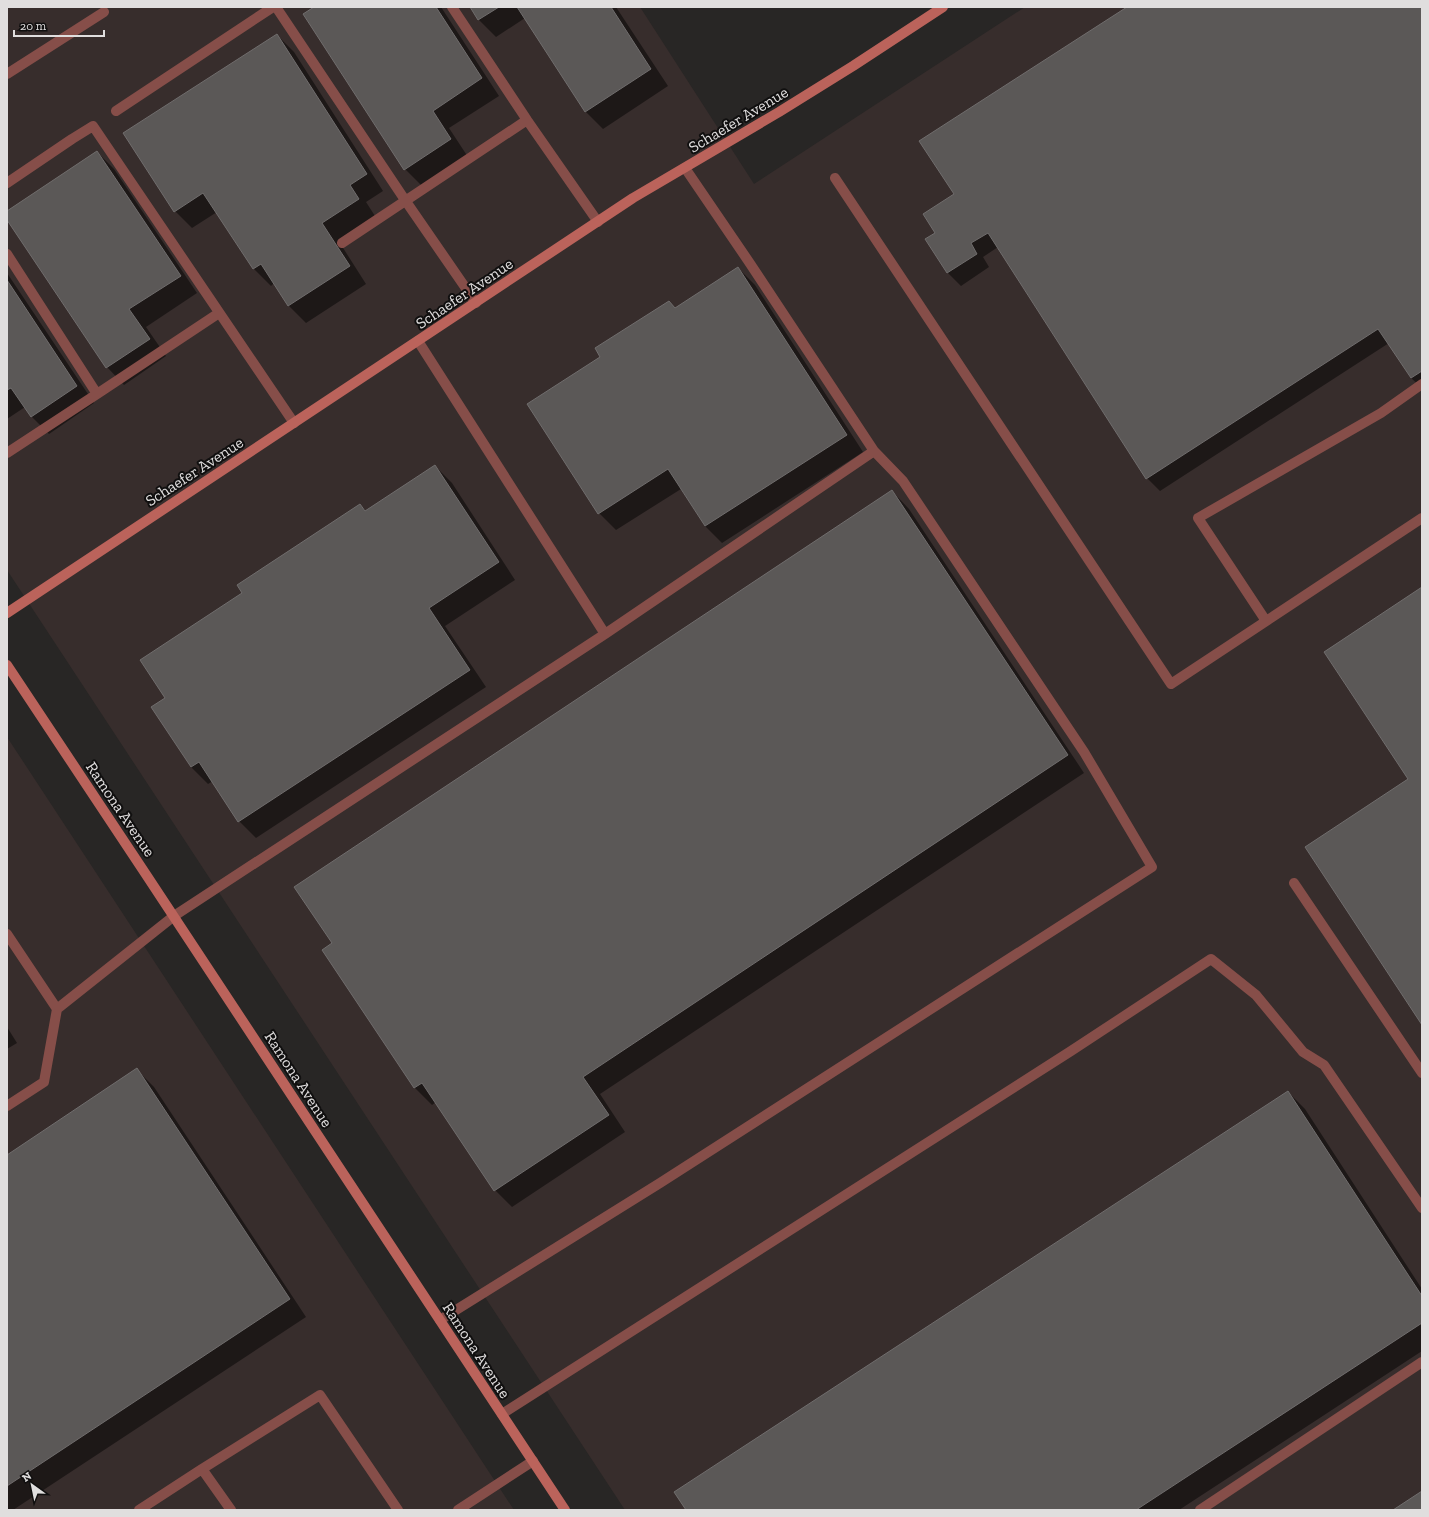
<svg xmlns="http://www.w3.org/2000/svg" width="1429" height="1517" viewBox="0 0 1429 1517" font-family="'Zilla Slab',serif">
<rect width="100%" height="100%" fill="#282625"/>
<!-- built -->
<path fill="#372d2c" d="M7 7H640L754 184 1025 7H1422V1510H625L7 570Z
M7 737 514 1510H7Z"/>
<!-- shadow -->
<path fill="#0007" d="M315 7H441L499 96 449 128 468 157 422 186 405 169Z
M471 7H616L668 86 603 129 586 112 525 18 496 37 479 20Z
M1129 7H1422V388L1411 378 1389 343 1160 491 1147 478 998 247 983 257 989 267 961 286 948 273 927 240 936 234 955 194Z
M277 35 294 52 383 191 366 202 375 216 338 240 366 284 306 323 289 306 274 283 271 286 254 269 217 212 192 228 175 211Z
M97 152 114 169 197 293 146 327 166 356 124 385 107 367 7 218V212Z
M738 268 755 285 863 452 722 543 705 526 681 489 616 530 599 513 528 404 602 357 669 302 676 309Z
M7 273 94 403 49 434 32 417 25 407 7 419Z
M435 466 452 483 515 580 445 626 486 687 256 838 239 821 213 781 208 784 191 767 152 707 166 698 243 593 360 505 366 511Z
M892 491 909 509 1084 773 600 1094 625 1132 512 1207 495 1190 436 1102 432 1105 415 1088 324 950Z
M7 1027 17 1043 7 1049Z
M137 1070 154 1087 306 1317 13 1510H7V1156Z
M1288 1092 1305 1109 1422 1289V1351L1179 1510H687Z"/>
<!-- building -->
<path fill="#5b5857" stroke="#706d6d" d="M314 7H436L482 78 433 111 451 139 404 170 303 14Z
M470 7H499L478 20Z
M517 7H611L651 69 585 112Z
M1127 7H1422V371L1411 378 1378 329 1146 479 988 233 971 243 977 254 947 273 925 239 935 233 923 214 954 194 919 141Z
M277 34 367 174 350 185 359 199 322 223 350 266 288 306 261 264 253 269 203 193 174 212 123 133Z
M97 151 181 276 129 309 150 339 106 368 7 220V211Z
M738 267 847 435 705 526 668 469 598 514 527 404 600 357 595 348 669 301 675 308Z
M7 280 77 386 31 417 11 388 7 390Z
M435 465 499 562 429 608 470 670 238 822 199 762 191 767 151 707 165 698 140 660 242 593 237 585 360 504 365 511Z
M892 490 1068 755 583 1077 609 1115 494 1191 422 1083 414 1088 322 950 332 943 294 887Z
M1422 587V1025L1305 847 1408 779 1324 652Z
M137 1068 290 1299 7 1486V1155Z
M1288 1091 1422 1296V1323L1136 1510H686L674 1492Z
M1422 1491V1510H1393Z"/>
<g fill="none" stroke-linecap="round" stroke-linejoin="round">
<!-- lane -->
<path stroke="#864e49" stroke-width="10" d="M276 7 405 200 476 303
M452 7 527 120 598 222
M7 74 104 12
M116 111 273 7
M835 178 1171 684 1422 518
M7 183 72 139 93 126 294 423
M342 243 527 120
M7 254 97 394 219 313
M418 341 605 634
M7 453 97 394
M1266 621 1198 518 1381 413 1422 384
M1294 883 1422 1073
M7 934 57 1009
M7 1106 44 1082 57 1009 174 916 605 634 874 451
M440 1320 660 1183 1152 867 1084 752 903 481 874 451 749 262 685 168
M502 1414 1071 1051 1211 959 1256 995 1303 1052 1324 1065 1422 1208
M202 1469 320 1395 398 1510
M139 1510 202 1469 231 1510
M458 1510 533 1461
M1200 1510 1422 1362"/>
<!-- secondary -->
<path stroke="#bb635b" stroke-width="10" d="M7 613 633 198 779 112 853 66 943 7
M7 665 147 876 565 1510"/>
</g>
<g text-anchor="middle" stroke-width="4" stroke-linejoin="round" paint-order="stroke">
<!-- street labels -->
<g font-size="16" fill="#e0dede" stroke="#100f0f">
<text transform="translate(738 119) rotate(-31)" y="6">Schaefer Avenue</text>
<text transform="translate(464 293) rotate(-34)" y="6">Schaefer Avenue</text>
<text transform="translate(194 471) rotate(-33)" y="6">Schaefer Avenue</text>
<text transform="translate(121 809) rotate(56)" y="6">Ramona Avenue</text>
<text transform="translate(299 1079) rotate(57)" y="6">Ramona Avenue</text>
<text transform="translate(477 1350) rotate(57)" y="6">Ramona Avenue</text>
</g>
</g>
<!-- border -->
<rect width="1429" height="1517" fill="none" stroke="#e0dede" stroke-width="16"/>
<!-- north arrow -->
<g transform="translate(32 1485) rotate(327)" stroke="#100f0f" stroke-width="3" paint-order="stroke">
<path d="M0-3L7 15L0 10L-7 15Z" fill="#e0dede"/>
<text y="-6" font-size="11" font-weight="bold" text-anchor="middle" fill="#e0dede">N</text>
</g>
<!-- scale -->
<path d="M14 30v6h90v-6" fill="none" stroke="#e0dede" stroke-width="2"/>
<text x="20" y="30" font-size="12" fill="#e0dede" stroke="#100f0f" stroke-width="3" paint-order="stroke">20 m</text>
</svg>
